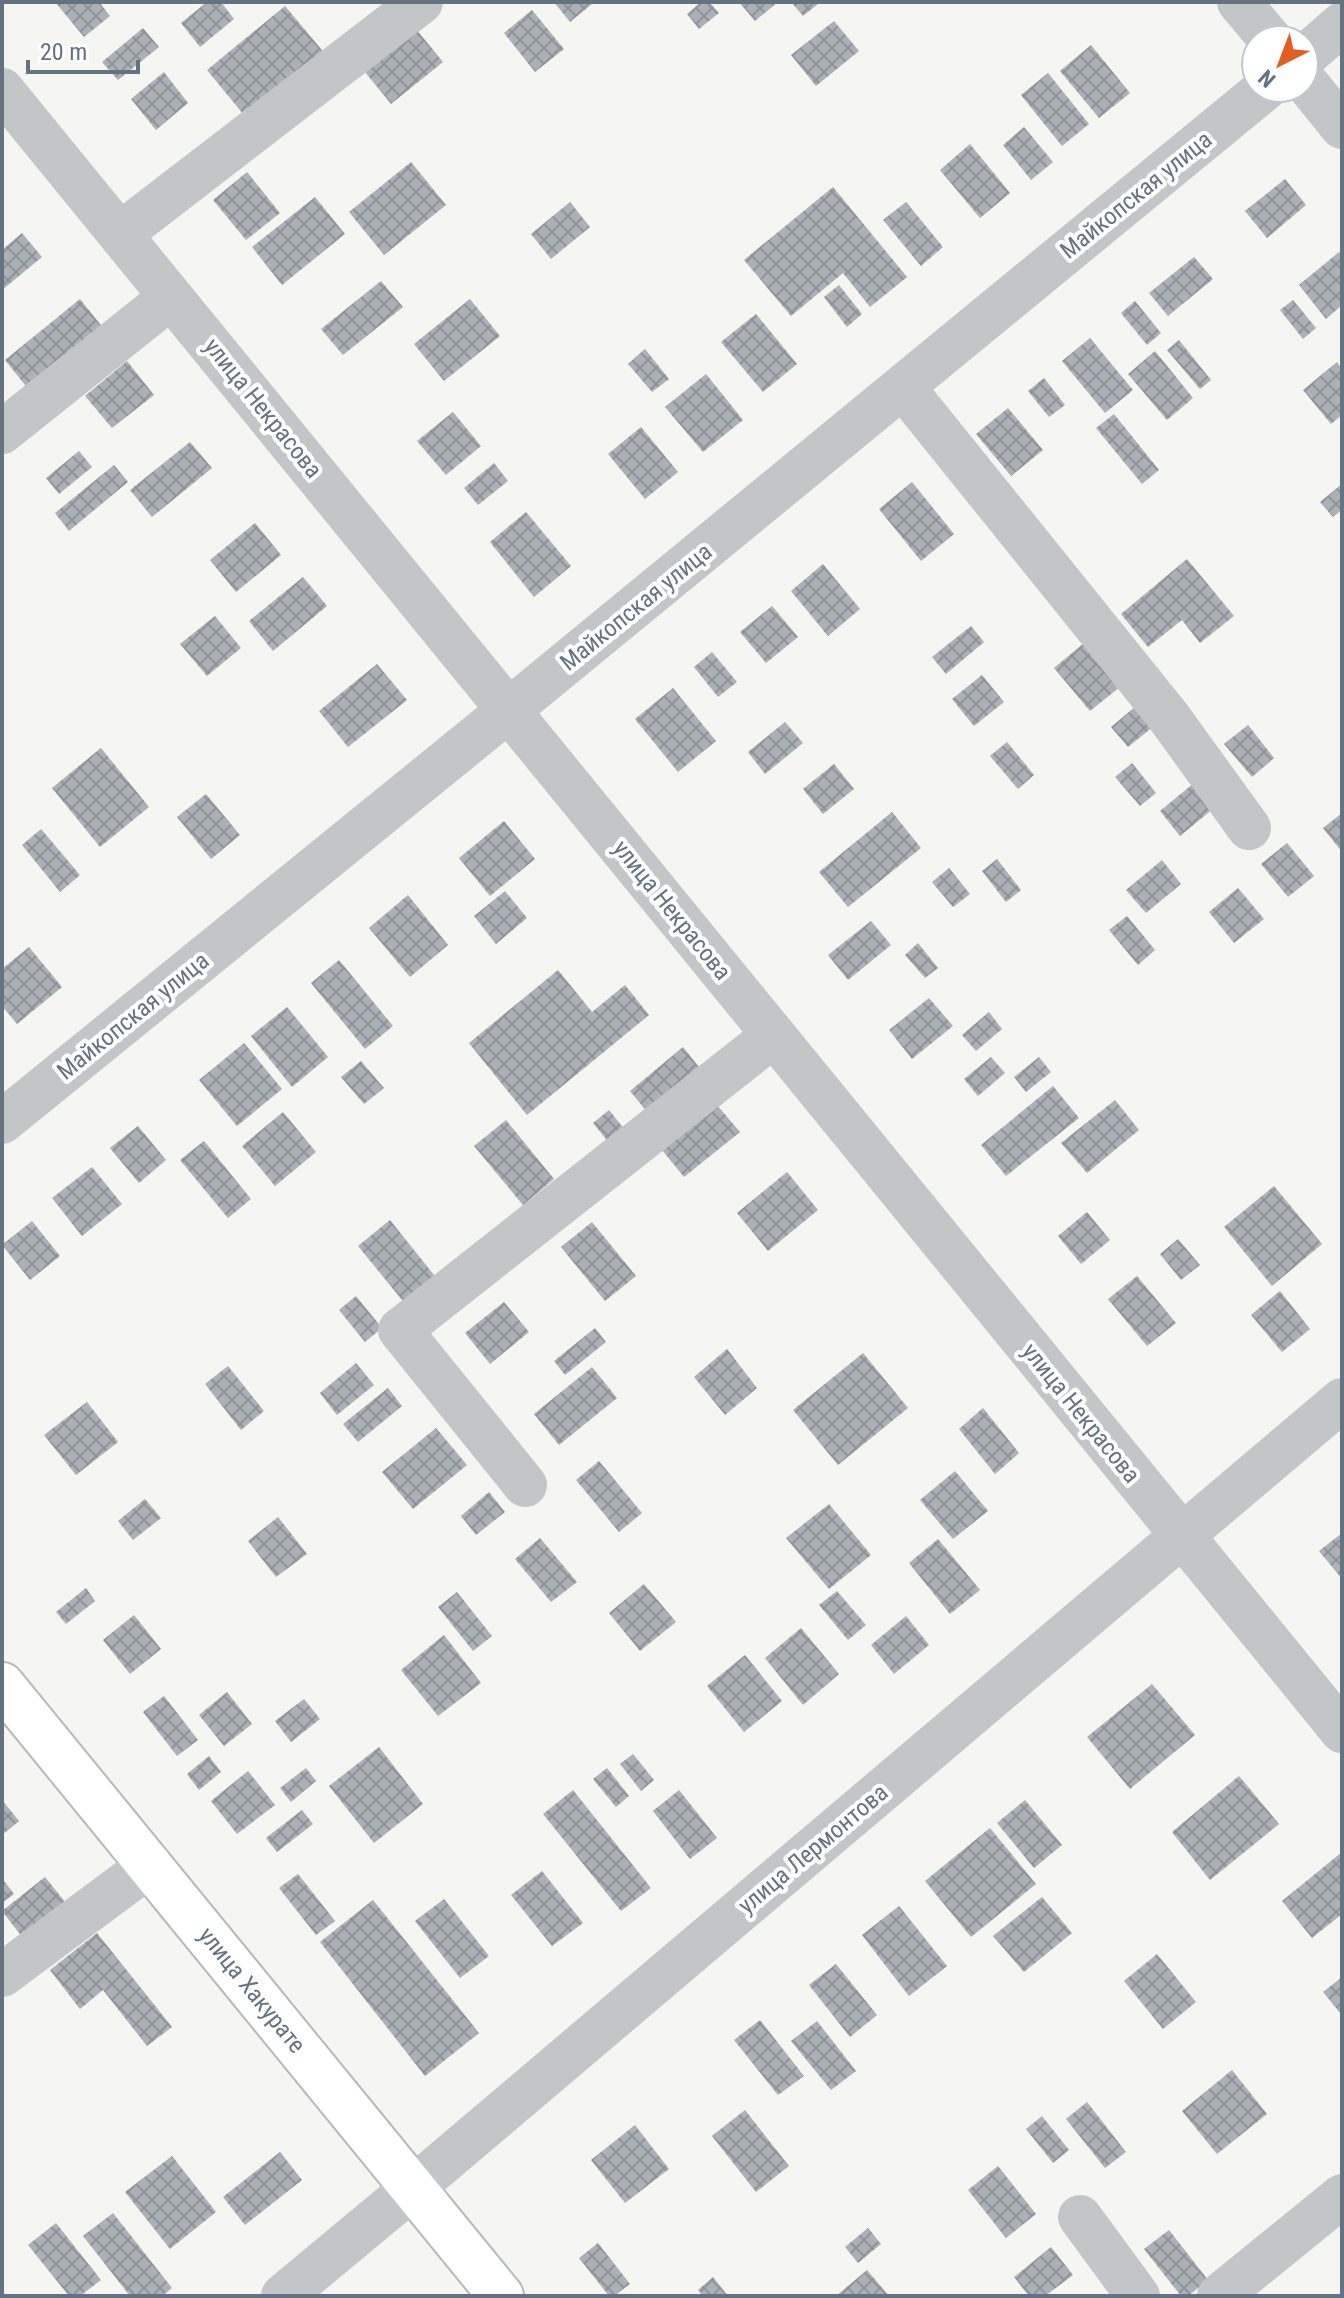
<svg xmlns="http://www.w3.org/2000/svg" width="1344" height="2298" viewBox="0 0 1344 2298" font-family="'Roboto Condensed',sans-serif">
<defs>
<pattern id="building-cross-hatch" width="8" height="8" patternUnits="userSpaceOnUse" patternTransform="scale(2)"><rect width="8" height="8" fill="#abb1b7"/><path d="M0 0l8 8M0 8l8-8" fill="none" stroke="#8f949a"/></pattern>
</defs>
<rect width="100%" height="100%" fill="#f5f5f1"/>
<!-- building -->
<path fill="url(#building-cross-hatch)" d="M55 2H99L110 16 84 37Z
M207 2H221L234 19 200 47 181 23Z
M554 2H590L592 4 570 22Z
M701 2H709L719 13 699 29 687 14Z
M739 2H778L755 21Z
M791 2H817L818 4 803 16Z
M285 6 332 62 253 126 207 70Z
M532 10 564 49 535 72 504 33Z
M834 21 859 51 816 86 791 55Z
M143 28 159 47 118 80 102 62Z
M416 29 443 62 391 104 365 72Z
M1091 45 1130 93 1099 118 1060 71Z
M164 72 188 103 156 130 131 99Z
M1048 73 1089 124 1062 146 1021 95Z
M1024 127 1053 162 1031 180 1003 145Z
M970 144 1010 193 980 218 940 170Z
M411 162 446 205 384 255 349 212Z
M247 172 280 213 246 240 213 200Z
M1285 179 1306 205 1267 238 1245 211Z
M833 187 907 277 870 307 843 273 791 316 744 260Z
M315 197 345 234 282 285 252 247Z
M570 202 590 227 551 259 531 234Z
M906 202 943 247 921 266 883 220Z
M22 233 42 257 2 290V250Z
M1339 252 1342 255V305L1326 319 1299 285Z
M1194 257 1213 279 1168 316 1149 293Z
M381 281 403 307 343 355 321 329Z
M839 285 862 314 847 327 824 297Z
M80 299 104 329 29 390 5 360Z
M470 299 500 336 444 381 414 344Z
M1293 300 1316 328 1303 339 1280 310Z
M1135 301 1161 333 1147 345 1121 313Z
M756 314 797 364 763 392 721 342Z
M1090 338 1133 390 1105 413 1062 361Z
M1179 340 1211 380 1200 389 1167 350Z
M645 349 669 379 652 392 628 364Z
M1155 351 1193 398 1167 420 1128 374Z
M127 361 154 395 112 428 85 396Z
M1337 362 1342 369V415L1331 424 1303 390Z
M706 374 743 420 703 452 665 407Z
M1044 378 1065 405 1049 417 1028 391Z
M1008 408 1043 450 1011 476 976 434Z
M453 412 481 446 446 475 417 441Z
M1114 414 1159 470 1142 484 1096 428Z
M641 427 678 472 645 499 608 454Z
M190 442 212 468 152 517 130 490Z
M79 451 92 467 59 494 46 478Z
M494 463 508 481 478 505 464 488Z
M114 465 128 482 69 531 55 513Z
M912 482 954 534 921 561 879 509Z
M1342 484V510L1333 517 1320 502Z
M526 512 571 566 534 597 490 542Z
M255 523 281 555 236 592 210 560Z
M1187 559 1234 616 1200 643 1182 620 1148 647 1121 614Z
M823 564 860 609 828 636 791 591Z
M303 577 327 606 273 651 249 621Z
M772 606 798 637 766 663 740 632Z
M215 616 241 648 207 676 180 644Z
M971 626 984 642 946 674 932 657Z
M1084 643 1120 687 1090 711 1054 668Z
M712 652 737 682 718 697 694 667Z
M377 664 407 700 348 747 319 711Z
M982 675 1004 702 974 726 952 699Z
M673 688 716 741 678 772 635 719Z
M1142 701 1159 722 1128 747 1111 727Z
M785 722 803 743 765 774 748 752Z
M1248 725 1274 758 1252 777 1224 744Z
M1007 742 1034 775 1018 789 990 756Z
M101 748 149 807 100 847 52 788Z
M1132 763 1156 793 1140 806 1115 777Z
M834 764 854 789 823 814 803 789Z
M1194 783 1214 808 1180 836 1160 811Z
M206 794 240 835 211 859 177 817Z
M892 812 921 848 848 907 819 872Z
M1342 813V852L1323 828Z
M504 821 535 859 490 896 459 858Z
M41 829 80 875 60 892 22 845Z
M1287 843 1314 876 1288 897 1261 864Z
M997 859 1021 890 1006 902 982 871Z
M1162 860 1181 884 1146 913 1126 890Z
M949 868 970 894 953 907 932 882Z
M1238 888 1264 919 1234 943 1209 912Z
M505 891 527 918 496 944 474 916Z
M408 895 448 945 410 977 369 928Z
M1127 916 1155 950 1138 965 1109 930Z
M871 921 891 945 848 980 828 955Z
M918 943 938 968 925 978 905 955Z
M29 947 62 987 17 1024 2 1006V969Z
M339 960 393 1026 365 1049 311 983Z
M558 970 592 1012 625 985 649 1015 527 1115 469 1043Z
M929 998 953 1026 912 1059 889 1030Z
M287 1007 328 1057 292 1087 251 1036Z
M989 1012 1002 1029 976 1051 962 1035Z
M244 1043 282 1089 237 1126 199 1080Z
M683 1047 707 1077 654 1120 630 1091Z
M991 1057 1005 1073 978 1096 964 1079Z
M1039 1057 1051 1072 1026 1092 1014 1077Z
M361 1061 384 1088 364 1104 341 1077Z
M1053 1086 1079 1118 1006 1176 981 1145Z
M1115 1100 1139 1130 1087 1173 1061 1143Z
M717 1105 740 1132 684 1177 662 1150Z
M609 1110 630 1136 614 1149 593 1123Z
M283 1112 316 1152 275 1186 242 1146Z
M506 1120 554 1179 523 1205 474 1146Z
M138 1126 166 1160 139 1183 110 1148Z
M204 1141 251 1199 228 1218 180 1160Z
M92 1167 122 1204 82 1236 52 1198Z
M787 1172 818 1210 768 1251 737 1213Z
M1274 1186 1322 1244 1272 1286 1224 1227Z
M1087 1212 1110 1240 1081 1264 1058 1236Z
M390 1220 438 1280 407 1306 358 1246Z
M32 1221 60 1256 30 1280 2 1245Z
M592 1222 636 1276 605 1301 561 1247Z
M1178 1239 1200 1265 1181 1280 1160 1254Z
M1137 1276 1176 1323 1147 1346 1108 1299Z
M1280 1291 1310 1329 1282 1352 1251 1315Z
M356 1296 382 1328 365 1342 339 1310Z
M504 1302 529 1332 490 1364 465 1333Z
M595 1328 606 1342 565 1375 554 1361Z
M727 1349 757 1388 725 1415 694 1377Z
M863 1353 908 1408 838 1465 793 1410Z
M356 1363 374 1385 337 1415 320 1393Z
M228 1366 264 1411 241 1430 205 1384Z
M592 1367 617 1398 559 1445 534 1414Z
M388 1388 402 1406 358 1442 343 1424Z
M87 1402 118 1442 76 1475 44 1435Z
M983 1408 1019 1453 995 1474 959 1429Z
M436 1428 467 1465 413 1509 382 1472Z
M599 1461 642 1513 619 1532 576 1480Z
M955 1471 988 1511 953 1539 920 1500Z
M489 1492 505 1512 476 1535 461 1516Z
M145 1499 161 1518 133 1540 118 1521Z
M829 1504 871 1555 829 1589 786 1538Z
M278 1517 307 1554 276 1577 248 1541Z
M1342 1533V1579L1319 1551Z
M540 1538 577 1582 551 1602 515 1559Z
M938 1539 980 1590 950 1614 909 1563Z
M644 1584 676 1622 640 1651 609 1613Z
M86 1588 95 1601 66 1624 56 1612Z
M837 1591 866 1625 848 1640 819 1605Z
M457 1592 492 1636 473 1651 438 1607Z
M134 1615 161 1649 130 1674 103 1640Z
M906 1616 929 1645 894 1674 871 1645Z
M801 1628 839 1674 803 1705 765 1658Z
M444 1635 481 1683 438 1716 401 1670Z
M745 1655 782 1701 744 1732 707 1686Z
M1152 1684 1195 1735 1130 1789 1087 1737Z
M227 1692 252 1724 224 1746 199 1715Z
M164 1696 198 1740 177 1756 143 1712Z
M304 1699 320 1719 291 1742 275 1721Z
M379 1747 423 1804 374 1843 329 1786Z
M633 1754 654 1780 641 1791 620 1764Z
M209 1756 221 1772 199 1790 187 1774Z
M306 1768 316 1781 291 1802 280 1788Z
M607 1768 629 1796 616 1807 593 1779Z
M248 1771 275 1805 237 1834 211 1801Z
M1239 1776 1279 1824 1210 1880 1172 1832Z
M573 1790 651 1888 621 1911 543 1814Z
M679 1790 717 1838 690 1859 653 1811Z
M2 1800 19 1821 2 1835Z
M1025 1800 1062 1845 1034 1868 997 1823Z
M302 1810 313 1824 277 1852 266 1838Z
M990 1828 1036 1884 971 1937 925 1881Z
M1342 1852V1914L1312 1938 1282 1901Z
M542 1871 583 1923 552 1946 511 1895Z
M298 1874 335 1921 316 1935 279 1888Z
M45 1877 66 1903 23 1938 2 1911Z
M2 1878 14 1894 2 1903Z
M1042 1897 1072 1933 1024 1972 993 1936Z
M444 1899 489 1956 460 1978 415 1921Z
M373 1900 479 2033 425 2076 320 1942Z
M899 1906 947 1966 909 1996 862 1935Z
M97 1933 172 2027 147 2046 103 1990 80 2009 50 1970Z
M1157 1954 1196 2002 1163 2029 1124 1981Z
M836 1964 877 2015 850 2037 809 1985Z
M1342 1977V2015L1323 1992Z
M760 2020 804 2076 778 2095 734 2040Z
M817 2021 856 2071 831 2090 791 2041Z
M1232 2070 1267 2114 1217 2154 1182 2111Z
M1087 2102 1126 2152 1105 2168 1066 2119Z
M745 2110 789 2166 756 2192 712 2136Z
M1042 2116 1069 2150 1053 2163 1026 2129Z
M635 2125 669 2169 625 2203 591 2160Z
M280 2152 302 2180 245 2225 223 2197Z
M172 2156 216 2212 170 2249 125 2192Z
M998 2166 1036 2214 1006 2238 968 2190Z
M113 2213 172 2288 162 2296H130L83 2236Z
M56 2223 101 2280 80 2296H69L28 2245Z
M868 2228 881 2244 858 2263 845 2247Z
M1169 2230 1208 2280 1188 2296H1181L1144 2249Z
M598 2243 630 2284 614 2296H609L579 2258Z
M1051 2247 1073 2275 1045 2296H1029L1014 2277Z
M867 2270 889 2296H836Z
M713 2277 728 2296H703L698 2290Z"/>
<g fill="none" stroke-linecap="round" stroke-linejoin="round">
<defs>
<path id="major" d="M2 1685 501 2296"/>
</defs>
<!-- major casing -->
<use href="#major" stroke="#b5b9bd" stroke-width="48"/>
<!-- minor -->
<path stroke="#c2c6c9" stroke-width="44" d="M1239 2 1271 40
M1304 57 1342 24
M1304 80 1342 127
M2 90 1342 1731
M120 234 421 2
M903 387 1168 716 1249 828
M2 432 171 297
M2 1122 509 710 1266 88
M525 1485 400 1330 774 1035
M2 1975 150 1865
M1080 2217 1138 2296
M283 2296 414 2187 1342 1400
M1219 2296 1342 2196"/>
<!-- major -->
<use href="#major" stroke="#fff" stroke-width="44"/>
</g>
<g text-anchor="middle" stroke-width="8" stroke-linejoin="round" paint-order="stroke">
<!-- street labels -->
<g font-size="24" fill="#647382" stroke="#fff">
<text transform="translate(1136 195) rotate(-39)" y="8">Майкопская улица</text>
<text transform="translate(263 408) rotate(51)" y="8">улица Некрасова</text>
<text transform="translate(636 607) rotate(-39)" y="8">Майкопская улица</text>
<text transform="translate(672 910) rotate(51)" y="8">улица Некрасова</text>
<text transform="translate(133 1016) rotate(-39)" y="8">Майкопская улица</text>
<text transform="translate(1081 1413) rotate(51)" y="8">улица Некрасова</text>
<text transform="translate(813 1849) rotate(-40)" y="8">улица Лермонтова</text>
<text transform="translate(252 1990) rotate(51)" y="8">улица Хакурате</text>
</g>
</g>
<!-- border -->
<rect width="1344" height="2298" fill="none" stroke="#647382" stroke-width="8"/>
<!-- north arrow -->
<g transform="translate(1280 64) rotate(222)"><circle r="38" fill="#ffffff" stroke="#c1c7cd" stroke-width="2"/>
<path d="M0-6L14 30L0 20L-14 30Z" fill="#e45c22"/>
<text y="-12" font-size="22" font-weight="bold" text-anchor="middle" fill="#647382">N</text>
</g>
<!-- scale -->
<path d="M28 60v12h110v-12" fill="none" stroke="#647382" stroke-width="4"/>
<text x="40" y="60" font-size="24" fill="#647382" stroke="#ffffff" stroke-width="6" paint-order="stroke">20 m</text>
</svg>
